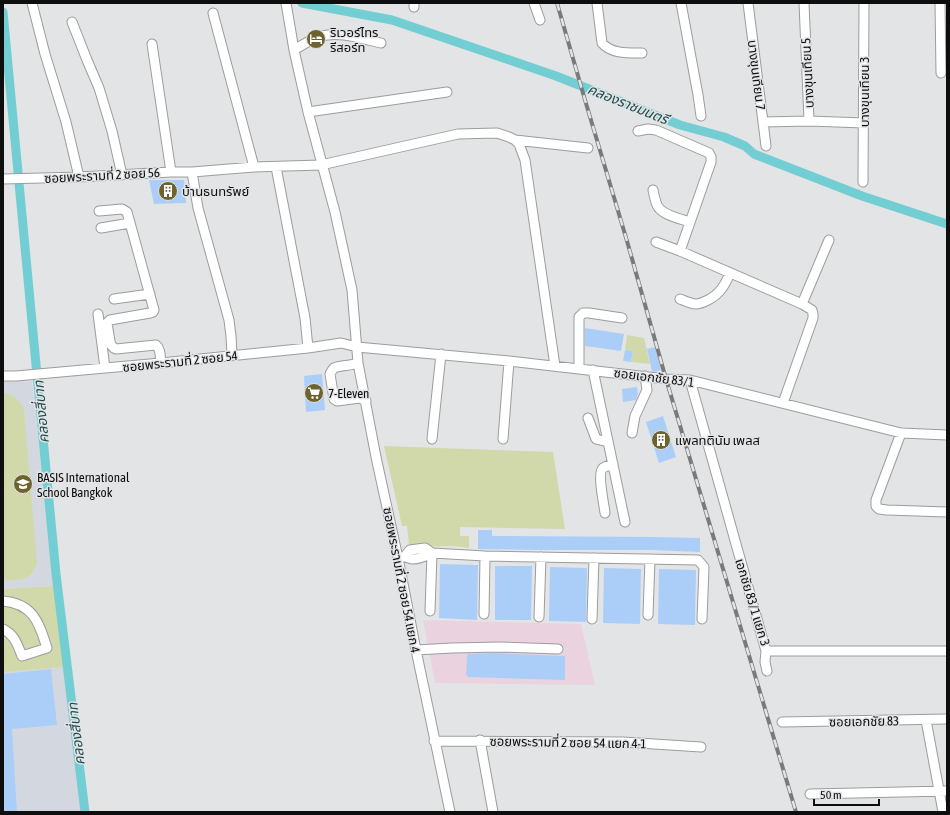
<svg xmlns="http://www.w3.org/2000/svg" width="950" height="815" viewBox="0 0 950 815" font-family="'Asap Condensed','Noto Sans Thai',sans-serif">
<rect width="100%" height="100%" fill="#e3e4e6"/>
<!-- built -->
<path fill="#d3d8e0" d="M32 381 54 586 3 589V382Z
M55 667H64L81 812H3V672Z"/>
<!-- industrial -->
<path fill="#ead3df" d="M423 620 581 624 595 685 435 683Z"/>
<!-- green -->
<path fill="#d1d9aa" d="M627 335 644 338 650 364 631 362 633 351 625 350Z
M3 393C14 394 19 400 24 409L37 563C31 582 20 579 3 581Z
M384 446 553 452 565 529 460 527V536H469V548L453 546 413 547 409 545 407 526H402Z
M54 586 64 667 3 672V589Z"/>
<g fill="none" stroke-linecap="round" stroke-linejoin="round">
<!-- canal -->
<path stroke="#72ced2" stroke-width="9" d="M302 3 392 20 556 76 680 125 724 137 745 146 754 154 862 196 947 224
M3 12 38 386 56 574 85 812"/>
</g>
<!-- building -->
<path fill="#abcef8" d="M149 180H184L186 203 154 204Z
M585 328 624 334 621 351 585 346Z
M655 347 661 370 654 372 652 371 647 349Z
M625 350 633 351 631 362 623 361Z
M322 374 325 410 306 412 304 376Z
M637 387 638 394 636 400 623 402 622 389Z
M663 416 676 457 659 463 646 422Z
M478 530H492V536L652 537 700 538V552L652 550H543L478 549Z
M440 564 478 565 477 620 439 618Z
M495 566H532L531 620H495Z
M550 567 587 568 586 622 549 621Z
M604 568 641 569 640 624 603 623Z
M659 569 696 570 695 625 658 624Z
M468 654 493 653 565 656V680L468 677 466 674 467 656Z
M51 669 57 725 12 729 17 812H3V674Z"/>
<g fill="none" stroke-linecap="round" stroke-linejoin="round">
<defs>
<path id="minor" d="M32 3 45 54 66 122 79 177
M286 3 294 50 308 112 335 212 352 290 358 363 376 457 398 558 416 650 450 812
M414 3V7
M534 3 540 20
M597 3 602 43C611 54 629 53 642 53
M681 3 698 95 701 116
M748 3 766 146
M940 3 941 73
M213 13 254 167
M72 22 87 60 99 88 112 131 122 175
M152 44 171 172
M294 50C302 45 310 40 319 37 337 30 363 39 381 43
M308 112 447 92
M809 121 864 123
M763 122 809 121 804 3
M638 131 648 129 656 130 709 153 711 157V162L680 251
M515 140 588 148
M276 167 305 318 308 348
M192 172 198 208 229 320 231 336 232 355
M3 179 79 177 171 172H192L254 167 321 165 458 134 497 133 509 137 515 140 519 144 525 160 555 366
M863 182 864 3
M653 190C654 195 655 200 657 205 661 215 681 219 690 222
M99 211 122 209 127 212 154 310 153 312 150 313 110 320 107 323 110 341 111 345 114 348 116 349 156 345C161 349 160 357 161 363
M101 228 130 223
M656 242 680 251 802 304 812 310 813 314V318L783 403
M114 299 150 294
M680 299C685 301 691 304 696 304 700 304 704 302 708 300 720 294 725 285 730 273
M802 304 829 240
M98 314 105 368
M358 363C351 366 340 365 334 368 332 370 331 372 330 374L334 399 337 401 360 398 366 401
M579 369V317L583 313H589L622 318
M593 370 625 522
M3 376H16L161 363 308 348 341 343 357 347 509 361 666 379 690 380 901 433 947 435
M690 380 766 651 765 662 767 671
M588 418 596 439 608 442
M632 433 635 416 647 390 645 376
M901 433 876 500V506L879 509 887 510 947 512
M432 439 441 354
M503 439 509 361
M605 513C604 504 597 473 603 468 606 466 610 465 613 464
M405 556 410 550 425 548 432 553 485 556 698 560 704 567 702 619
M400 557C406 556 407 558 413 559 420 559 426 556 432 553
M3 601C34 604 39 623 47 648L22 656C17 644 15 635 3 629
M430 611 432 553
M484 614 485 556
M648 615 650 559
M539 617 541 557
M592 619 594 558
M416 650 452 648 501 647 558 649
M766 651H947
M926 720 943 812
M782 722 947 719
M480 740 493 812
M434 741 623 742 701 747
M810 794 947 791"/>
</defs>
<!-- minor casing -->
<use href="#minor" stroke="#9b9c9d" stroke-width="11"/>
<!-- minor -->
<use href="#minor" stroke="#fff" stroke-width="9"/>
<defs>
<path id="rail" d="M557 3 585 100 627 241 666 379 796 812"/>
</defs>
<!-- rail casing -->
<use href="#rail" stroke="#797a7b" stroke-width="4"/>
<!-- rail -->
<use href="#rail" stroke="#e3e4e6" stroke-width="2.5" stroke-dasharray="8" stroke-linecap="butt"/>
</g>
<!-- icons -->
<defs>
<symbol id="hotel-disc" viewBox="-11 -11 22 22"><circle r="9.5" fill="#6e622f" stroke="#e3e4e6"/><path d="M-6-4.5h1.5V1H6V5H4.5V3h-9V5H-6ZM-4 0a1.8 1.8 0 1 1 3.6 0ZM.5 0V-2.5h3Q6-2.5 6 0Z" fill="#fff"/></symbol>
<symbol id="building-disc" viewBox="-11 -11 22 22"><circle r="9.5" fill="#6e622f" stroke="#e3e4e6"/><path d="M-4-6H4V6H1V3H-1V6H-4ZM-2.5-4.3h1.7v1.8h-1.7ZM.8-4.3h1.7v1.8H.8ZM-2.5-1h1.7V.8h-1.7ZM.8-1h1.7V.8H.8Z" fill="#fff"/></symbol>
<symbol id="supermarket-disc" viewBox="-11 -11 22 22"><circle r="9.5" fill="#6e622f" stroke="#e3e4e6"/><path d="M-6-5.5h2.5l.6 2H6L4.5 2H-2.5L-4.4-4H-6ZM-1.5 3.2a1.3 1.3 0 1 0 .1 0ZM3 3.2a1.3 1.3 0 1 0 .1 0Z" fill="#fff"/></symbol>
<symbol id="school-disc" viewBox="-11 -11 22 22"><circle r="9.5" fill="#6e622f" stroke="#e3e4e6"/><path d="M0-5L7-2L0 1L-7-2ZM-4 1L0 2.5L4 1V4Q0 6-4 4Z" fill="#fff"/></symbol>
</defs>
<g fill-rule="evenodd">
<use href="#hotel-disc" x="305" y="28" width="22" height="22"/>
<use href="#building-disc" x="157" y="180" width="22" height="22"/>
<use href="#supermarket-disc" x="303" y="382" width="22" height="22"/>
<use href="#building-disc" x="650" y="429" width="22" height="22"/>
<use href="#school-disc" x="12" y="473" width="22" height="22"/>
</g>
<g text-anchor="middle" stroke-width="3" stroke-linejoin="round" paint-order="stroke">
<!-- poi labels -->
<g font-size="13" fill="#0e0e0f" stroke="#e3e4e6" text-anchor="start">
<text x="330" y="37">ริเวอร์ไทร<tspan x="330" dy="15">รีสอร์ท</tspan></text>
<text x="182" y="196">บ้านธนทรัพย์</text>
<text x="328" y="398">7-Eleven</text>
<text x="675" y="445">แพลทตินัม เพลส</text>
<text x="37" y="482">BASIS International<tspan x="37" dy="15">School Bangkok</tspan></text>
</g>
<!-- street labels -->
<g font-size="13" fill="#0e0e0f" stroke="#e3e4e6">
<text transform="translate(807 73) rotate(-93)" y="5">บางขุนเทียน 5</text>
<text transform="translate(757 75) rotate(83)" y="5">บางขุนเทียน 7</text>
<text transform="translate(864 92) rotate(-90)" y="5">บางขุนเทียน 3</text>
<text transform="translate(102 175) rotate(-3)" y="5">ซอยพระรามที่ 2 ซอย 56</text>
<text transform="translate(180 361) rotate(-6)" y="5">ซอยพระรามที่ 2 ซอย 54</text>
<text transform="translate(654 377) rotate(7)" y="5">ซอยเอกชัย 83/1</text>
<text transform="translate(402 580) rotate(79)" y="5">ซอยพระรามที่ 2 ซอย 54 แยก 4</text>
<text transform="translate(753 602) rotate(73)" y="5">เอกชัย 83/1 แยก 3</text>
<text transform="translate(864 721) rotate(-1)" y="5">ซอยเอกชัย 83</text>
<text transform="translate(568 742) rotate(1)" y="5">ซอยพระรามที่ 2 ซอย 54 แยก 4-1</text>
</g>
<!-- water labels -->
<g font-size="14" font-style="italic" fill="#204b4d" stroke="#e3e4e6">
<text transform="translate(628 104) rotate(22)" y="5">คลองราชมนตรี</text>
<text transform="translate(41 412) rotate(-95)" y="5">คลองสี่บาท</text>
<text transform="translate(76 734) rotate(-97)" y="5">คลองสี่บาท</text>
</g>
</g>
<!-- border -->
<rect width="950" height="815" fill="none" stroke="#0e0e0f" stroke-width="8"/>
<!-- scale -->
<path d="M814 799v6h65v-6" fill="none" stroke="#0e0e0f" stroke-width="2"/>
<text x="820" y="799" font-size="12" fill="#0e0e0f" stroke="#e3e4e6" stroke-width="3" paint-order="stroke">50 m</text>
</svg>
